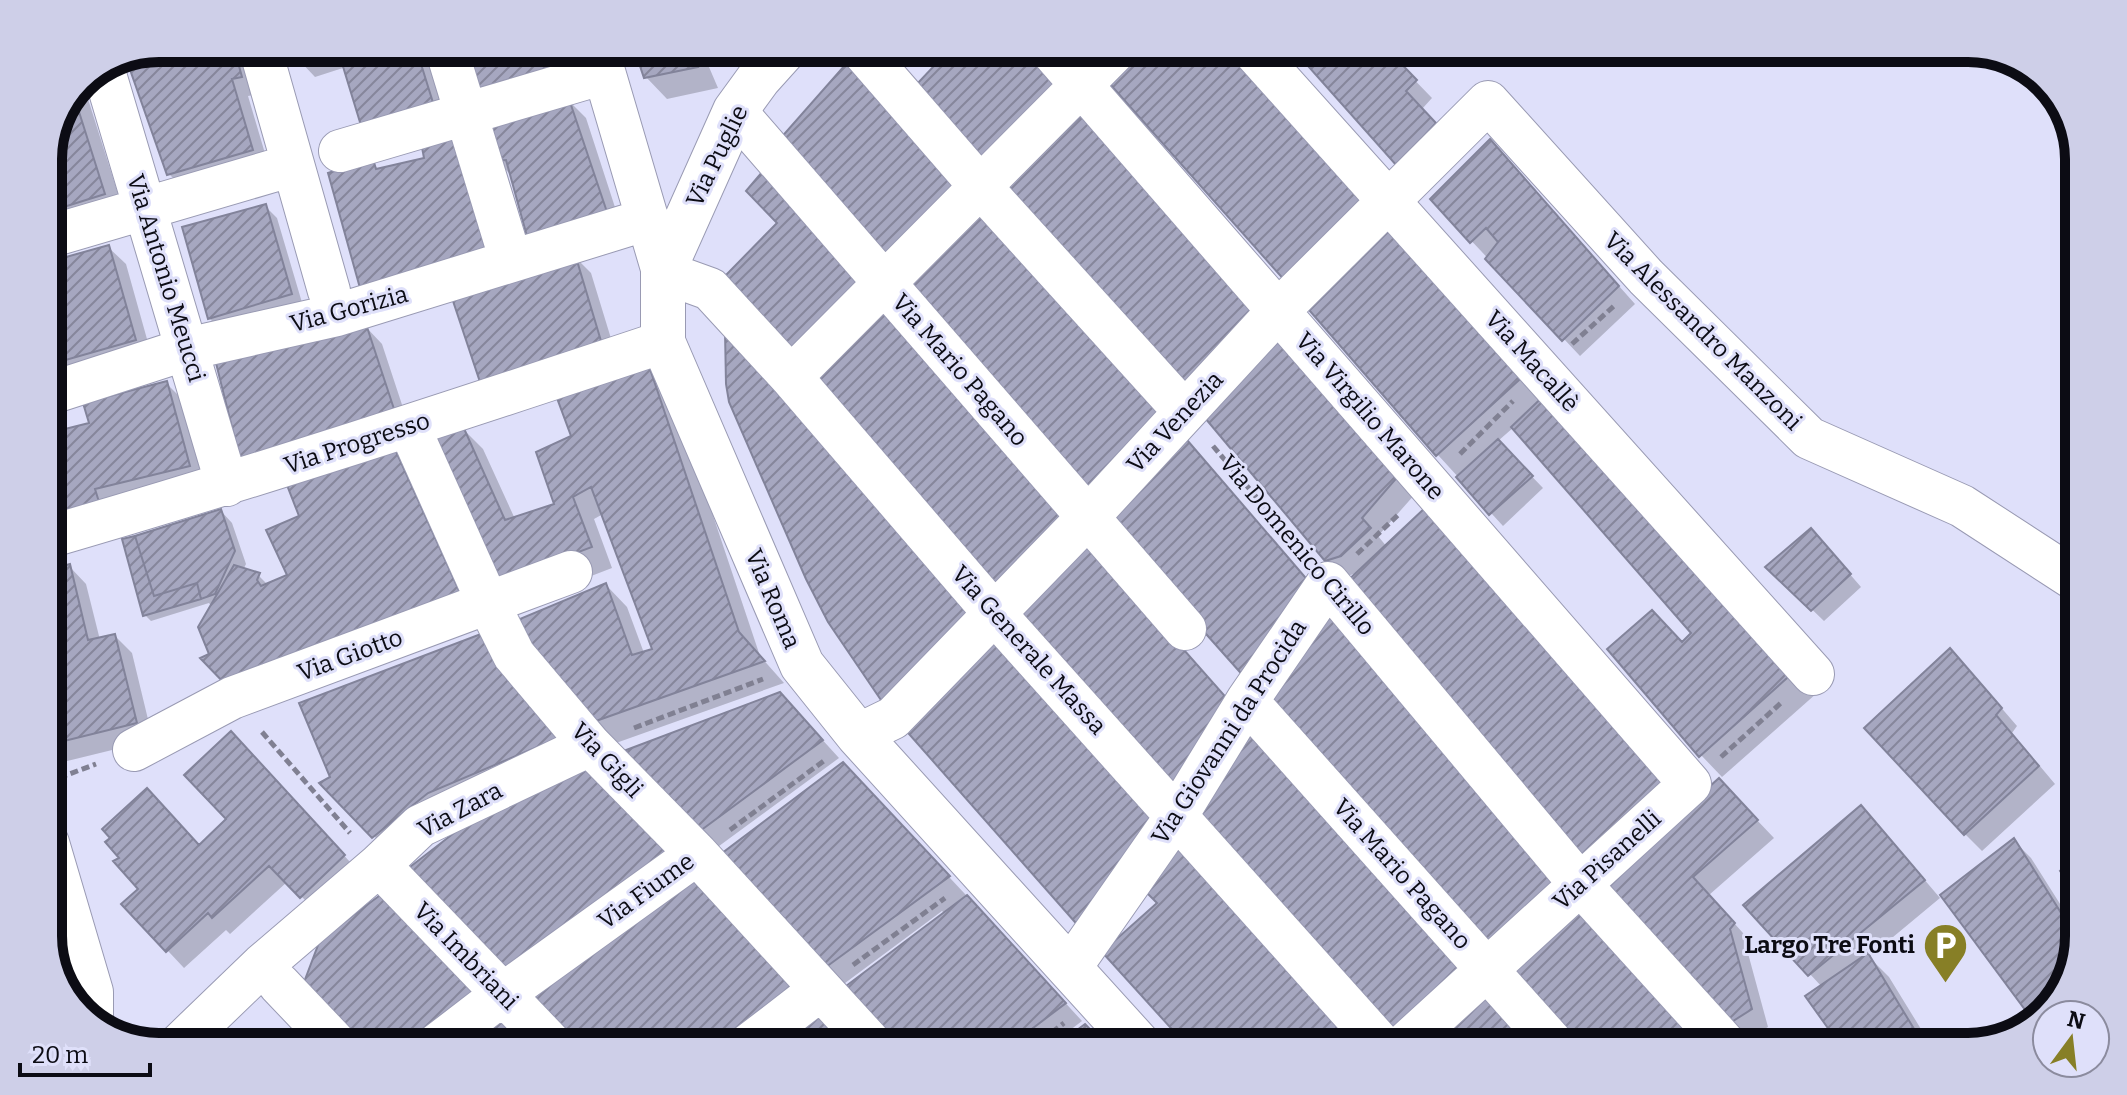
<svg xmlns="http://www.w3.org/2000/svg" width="2127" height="1095" viewBox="0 0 2127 1095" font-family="Bitter,serif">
<defs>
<pattern id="building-hatch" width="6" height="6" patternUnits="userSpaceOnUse" patternTransform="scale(2)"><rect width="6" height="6" fill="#a6a7c0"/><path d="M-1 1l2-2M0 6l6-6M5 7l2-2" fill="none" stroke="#86869b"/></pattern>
</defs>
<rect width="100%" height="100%" fill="#dfe0fa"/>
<!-- shadow -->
<path fill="#0003" d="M159 48H245L258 94 248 96 269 167 186 191 169 174Z
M295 48H427L451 126 346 67 315 77 298 59Z
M460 48H567L580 89Z
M636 48H710L713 55 706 60 718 88 667 99 646 77Z
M1084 48H1236L1817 693 1722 777 1701 755 1683 644 1694 633 1514 427 1498 441 1543 488 1503 526 1438 455 1115 80Z
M1295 48H1403L1411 57 1401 66 1432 98 1422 109 1451 142 1415 181Z
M82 80 125 216 48 240V152Z
M569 101 586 118 624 235 512 176 496 160Z
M1490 141 1635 304 1580 356 1432 199Z
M1007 189 1416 493 1378 536 1387 547 1692 805 1736 798 1774 838 1709 895 1751 942 1746 946 1768 1027 1749 1038 1731 1021 1360 572 1344 577 1326 560 1203 412Z
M265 206 277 218 303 306 221 330 209 318Z
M108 247 126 264 152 357 48 387V264Z
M574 256 591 273 620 368 483 387Z
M365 326 382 344 410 429 218 364Z
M649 368 671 390 760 656 784 683 616 743 594 721 606 585 627 607 644 653 655 650 603 514 594 519 612 568 521 603 461 427 483 449 515 519 557 505 574 437Z
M167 384 184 401 206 483 48 535V426L55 424 63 432 91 424Z
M395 451 417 473 482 619 212 655V607L209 603 151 621 145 615 221 511 232 523 246 564 243 570 258 575 268 585 290 576 301 517Z
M1822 542 1861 587 1824 621 1768 567Z
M69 566 86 584 100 640 115 636 132 653 153 740 55 764 48 758V572Z
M480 636 579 760 396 858 322 784 333 778Z
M1967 668 2017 726 2012 733 2055 784 1982 851 1965 834Z
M797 712 839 758 715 849 697 832Z
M248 751 361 874 318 913 287 882 230 934 226 930 184 968 124 904 199 847 228 819Z
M860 782 965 894 1082 1021 1048 1047H901L945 914 942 911 841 986 824 968Z
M1878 825 1940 898 1869 957 1889 977 1932 1047H1839L1843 1045 1822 987 1746 905Z
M2014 841 2031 858 2079 934 2068 985 2037 1019 2028 1010 1943 895Z"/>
<!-- building -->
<path fill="url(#building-hatch)" stroke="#82839a" stroke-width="2" d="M159 48H234L242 77 232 79 253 150 167 175 127 61Z
M293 48H336L296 60Z
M363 48H416L435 109 363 132 341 60 365 53Z
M458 48H556L564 72 473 98Z
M634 48H690L698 67 644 78Z
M951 48H1026L1062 89 987 167 916 85Z
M1145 48H1238L1372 193 1287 283 1109 83Z
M1292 48H1386L1417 80 1406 91 1436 123 1397 166Z
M853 56 969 187 886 266 779 140Z
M74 96 105 194 48 212V152Z
M569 99 609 218 528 240 506 160 495 161 482 127Z
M1084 113 1257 313 1182 393 1005 189Z
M451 134 491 250 360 288 328 173 373 159 376 169 424 158 421 142Z
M1490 139 1619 286 1562 341 1485 259 1498 242 1486 228 1470 243 1430 199Z
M768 165 868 287 797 360 725 276 777 223 746 191Z
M266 204 292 294 208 319 182 227Z
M986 207 1167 412 1085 503 902 288Z
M1388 216 1531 369 1436 456 1303 303Z
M109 245 136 340 48 365V262Z
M575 254 604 351 482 388 449 289Z
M885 306 1066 516 994 594 809 383Z
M366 324 395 412 241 464 216 363Z
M725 331 977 613 885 706 828 622 806 579 729 402 726 384Z
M1277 334 1400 474 1362 518 1371 528 1341 556 1325 561 1200 412Z
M649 366 739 632 765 661 593 722 525 652 515 621 606 583 632 655 652 649 591 487 573 497 592 547 498 582 434 433 462 424 505 520 554 504 536 452 571 436 557 398Z
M167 381 190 466 95 489 99 502 48 514V424L56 422 57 431 89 423 83 403Z
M1551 389 1796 670 1699 757 1607 649 1652 610 1682 642 1691 633 1511 427Z
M1181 433 1311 584 1247 680 1102 517Z
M1498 439 1533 476 1489 515 1456 477Z
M395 449 462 597 228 687 200 658 209 654 198 627 234 565 260 573 257 580 261 586 287 575 266 530 299 516 287 485Z
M1427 506 1673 783 1586 863 1343 585Z
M221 509 235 551 215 594 201 599 197 583 154 596 135 536Z
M1811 528 1851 574 1811 611 1765 567Z
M135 536 154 596 197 583 201 599 143 616 122 539Z
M1084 537 1231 703 1171 795 1012 614Z
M70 564 88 640 115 634 137 723 48 745V570Z
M1329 608 1567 880 1487 953 1266 704Z
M481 634 559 738 428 793 372 838 319 783 330 777 299 703Z
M993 634 1157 820 1082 930 902 726Z
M1950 648 2002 708 1996 715 2039 766 1964 835 1864 728Z
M780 692 823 740 696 834 621 752Z
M1251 726 1475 971 1392 1038 1192 818Z
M231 731 345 855 300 898 269 866 212 918 208 913 166 952 121 904 138 889 113 861 119 858 105 842 110 838 102 829 147 788 199 845 226 819 184 775Z
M843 762 950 876 822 970 717 857Z
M586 766 670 855 508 975 406 870 489 806Z
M1719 778 1758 820 1693 877 1735 923 1730 929 1752 1009 1730 1023 1603 883Z
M1861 805 1925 880 1808 976 1743 905Z
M2014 838 2078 940 2069 977 2026 1011 1940 895Z
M1177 842 1362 1047H1188L1102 952 1157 903 1143 889Z
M2079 853V898L2060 871Z
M689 876 796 991 720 1047H576L527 996Z
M383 893 481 993 410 1047H363L303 985 320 940Z
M967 895 1066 1003 1008 1047H898L842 989Z
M1584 900 1714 1047H1569L1504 972Z
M1868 953 1925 1047H1835L1840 1045 1805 996Z
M1487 990 1538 1047H1423Z
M818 1007 853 1047H767Z
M503 1013 535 1047H458Z
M1085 1024 1107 1047H1054Z"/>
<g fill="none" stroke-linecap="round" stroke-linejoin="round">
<defs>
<path id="minor" d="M260 48 329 291
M446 48 511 261
M597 48 663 272 710 289 791 377 995 614 1383 1047
M860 48 980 186 1184 411
M1049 48 1690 784 1402 1047
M1251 48 1813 674
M104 71 227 485
M735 111 1185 629
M340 151 604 73
M48 237 293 165
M791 377 1118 48
M48 394 187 349 337 315 648 219
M409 427 488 603 514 655 590 745 697 854 874 1047
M48 537C255 477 459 410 663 342
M1247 701 1556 1047
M858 735 893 718 1088 517 1279 310 1488 102 1646 277 1809 438 1962 506 2079 582
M134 750 232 698 571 572
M48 843 92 992V1020
M379 865 554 1047
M1070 968 1177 815 1247 701 1328 583 1580 884 1728 1047
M279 984 339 1047
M177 1047 262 965 379 865 420 826 590 745
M434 1047 503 994 697 854
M746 1047 820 990"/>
<path id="tertiary" d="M786 48 759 78 735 111 663 272V342L802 665 858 735 1141 1047"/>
</defs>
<!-- minor casing -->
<use href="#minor" stroke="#999ab3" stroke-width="44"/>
<!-- tertiary casing -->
<use href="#tertiary" stroke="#999ab3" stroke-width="46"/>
<!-- path -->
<path stroke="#808092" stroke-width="5" stroke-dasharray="8 4" stroke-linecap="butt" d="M1572 344 1615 305
M1213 446 1302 551
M1460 454 1513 401
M1357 554 1399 514
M634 728 763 679
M262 732 350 833
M1721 757 1782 702
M48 782 96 764
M730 830 825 760
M853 965 945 898
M1033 1047 1064 1023"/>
<!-- minor -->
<use href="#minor" stroke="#fff" stroke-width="42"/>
<!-- tertiary -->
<use href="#tertiary" stroke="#fff" stroke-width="44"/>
</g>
<!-- icons -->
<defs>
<symbol id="parking-pin" viewBox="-11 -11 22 30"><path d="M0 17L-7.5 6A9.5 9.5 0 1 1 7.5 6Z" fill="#877f26" stroke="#dfe0fa"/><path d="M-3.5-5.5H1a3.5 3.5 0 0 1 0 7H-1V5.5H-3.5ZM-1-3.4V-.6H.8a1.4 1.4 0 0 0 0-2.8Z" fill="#fff"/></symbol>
</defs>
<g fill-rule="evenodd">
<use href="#parking-pin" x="1920" y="920" width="51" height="69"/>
</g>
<g text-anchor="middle" stroke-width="6" stroke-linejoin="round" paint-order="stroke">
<!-- street labels -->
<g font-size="24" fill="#0c0c14" stroke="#dfe0fa">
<text transform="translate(717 156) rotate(-64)" y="8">Via Puglie</text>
<text transform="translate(166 278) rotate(73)" y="8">Via Antonio Meucci</text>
<text transform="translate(349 309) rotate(-15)" y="8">Via Gorizia</text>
<text transform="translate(1703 331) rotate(45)" y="8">Via Alessandro Manzoni</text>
<text transform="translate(1532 361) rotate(48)" y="8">Via Macallè</text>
<text transform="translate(960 370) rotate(49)" y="8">Via Mario Pagano</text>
<text transform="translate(1370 416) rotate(49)" y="8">Via Virgilio Marone</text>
<text transform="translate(1175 422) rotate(-47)" y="8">Via Venezia</text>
<text transform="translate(357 443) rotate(-18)" y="8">Via Progresso</text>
<text transform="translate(1297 545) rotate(50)" y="8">Via Domenico Cirillo</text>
<text transform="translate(773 599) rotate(67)" y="8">Via Roma</text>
<text transform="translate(1029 650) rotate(48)" y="8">Via Generale Massa</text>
<text transform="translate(350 655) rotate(-20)" y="8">Via Giotto</text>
<text transform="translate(1229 732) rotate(-57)" y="8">Via Giovanni da Procida</text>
<text transform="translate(607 760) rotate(47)" y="8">Via Gigli</text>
<text transform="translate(460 810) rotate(-28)" y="8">Via Zara</text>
<text transform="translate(1607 860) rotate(-42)" y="8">Via Pisanelli</text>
<text transform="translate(1402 874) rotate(48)" y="8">Via Mario Pagano</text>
<text transform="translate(646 891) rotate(-36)" y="8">Via Fiume</text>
<text transform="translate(466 956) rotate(46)" y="8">Via Imbriani</text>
</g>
<!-- poi labels -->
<g font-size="24" font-weight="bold" fill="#0c0c14" stroke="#dfe0fa" text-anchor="end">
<text x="1915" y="953">Largo Tre Fonti</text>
</g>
</g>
<!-- crop -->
<path d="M0 0H2127V1095H0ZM159 62H1968A97 97 0 0 1 2065 159V936A97 97 0 0 1 1968 1033H159A97 97 0 0 1 62 936V159A97 97 0 0 1 159 62Z" fill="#cecfe8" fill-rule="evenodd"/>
<path fill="none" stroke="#0c0c14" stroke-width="10" d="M159 62H1968A97 97 0 0 1 2065 159V936A97 97 0 0 1 1968 1033H159A97 97 0 0 1 62 936V159A97 97 0 0 1 159 62Z"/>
<!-- north arrow -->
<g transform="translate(2071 1039) rotate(15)"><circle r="38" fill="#dfe0fa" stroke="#8b8b9e" stroke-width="2"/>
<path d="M0-6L14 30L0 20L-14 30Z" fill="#877f26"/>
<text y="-12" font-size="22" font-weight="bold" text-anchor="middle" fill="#0c0c14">N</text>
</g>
<!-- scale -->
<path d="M20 1063v12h130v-12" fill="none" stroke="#0c0c14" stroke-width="4"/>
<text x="32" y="1063" font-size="24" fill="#0c0c14" stroke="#dfe0fa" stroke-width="6" paint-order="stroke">20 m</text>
</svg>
